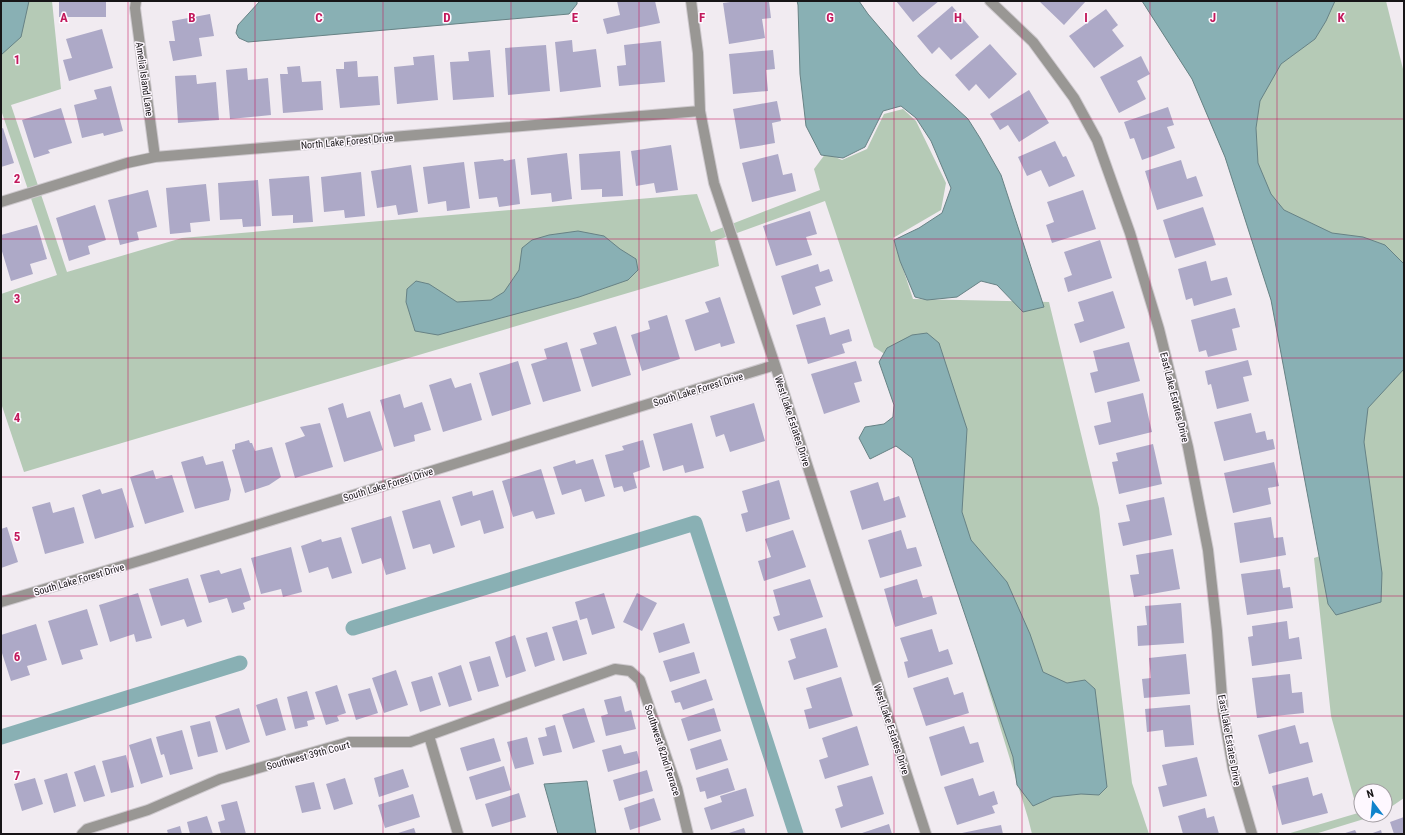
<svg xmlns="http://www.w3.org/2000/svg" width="1405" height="835" viewBox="0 0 1405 835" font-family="'Roboto Condensed',sans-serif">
<rect width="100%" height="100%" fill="#f1ebf1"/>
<!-- green -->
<path fill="#b5cab6" d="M1 1H52L61 89 11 105 67 272 182 238 697 194 711 232 820 190 814 169 826 153 842 160 867 149 884 114 903 109 916 121 946 183 941 210 893 238 913 299 1049 302 1099 508 1132 783 1149 834H1032L1028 818 886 355 874 347 825 201 715 241 719 266 24 472 1 403V294L57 275 1 110Z
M1142 1H1386L1404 73V798L1385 811V791H1361V815H1377L1315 834H1287L1358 813 1331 716 1314 558 1320 556 1271 300 1225 157 1192 79Z"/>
<!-- water -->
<path fill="#89b0b4" stroke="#678285" d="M1 1H29L21 37 1 55Z
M260 1H577V4L569 14 248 42 239 38 236 33 238 25Z
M797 1H859L868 14 920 75 968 119 980 138 1001 175 1044 307 1023 312 997 285 981 281 957 297 927 300 915 297 900 261 894 240 919 228 942 213 951 188 931 141 916 118 901 106 883 111 865 147 843 158 821 155 806 126 800 74 798 5Z
M1142 1H1335L1326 21 1315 39 1281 64 1260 101 1256 128 1258 163 1271 194 1284 210 1332 233 1363 237 1385 245 1404 264V369L1368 408 1364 442 1382 573 1381 602 1336 615 1328 604 1271 300 1225 157 1192 79Z
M578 231 604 236 620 249 636 259 638 270 628 280 579 297 438 335 415 331 406 302 407 289 416 281 429 284 457 302 491 300 504 292 519 270 522 248 532 240 549 235Z
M927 333 939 343 967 429 962 512 971 540 1007 582 1030 634 1043 672 1067 683 1085 680 1095 689 1107 787 1099 795 1081 794 1053 797 1033 806 1017 785 1013 757 912 458 896 446 870 459 859 438 865 427 884 424 893 417 894 405 879 362 887 348 912 335Z
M587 781 596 834H558L544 784Z"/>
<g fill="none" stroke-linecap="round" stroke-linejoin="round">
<!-- canal -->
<path stroke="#89b0b4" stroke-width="15" d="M353 628 695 523 796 834
M1 737 240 663"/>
</g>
<!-- building -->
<path fill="#ada9c7" d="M59 1H106V17H59Z
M617 1H655L660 23 607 34 603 19 620 15Z
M738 1H769L771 18 762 19 765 38 729 44 723 3Z
M896 1H939L913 22Z
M1039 1H1086L1064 25Z
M952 6 979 37 951 60 939 47 932 54 917 36Z
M1106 9 1118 25 1112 30 1124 46 1094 68 1069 36Z
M210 14 214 36 199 38 202 56 173 61 169 41H175L172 21Z
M102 29 113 68 69 81 63 60 72 58 66 39Z
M572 40 573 52 596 49 601 87 560 92 555 42Z
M661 41 665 82 619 86 617 66 626 65 624 45Z
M990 44 1017 74 989 99 976 84 969 91 955 75Z
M546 45 550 91 508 95 505 48Z
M490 50 494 97 453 100 450 62 469 61 468 52Z
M773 50 775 69 766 70 768 91 733 94 729 54Z
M434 55 438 100 397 104 394 67 414 65 413 57Z
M1141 56 1150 74 1137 81 1146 99 1119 113 1100 77Z
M357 61 358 77 378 76 380 105 340 108 336 69H344V62Z
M300 66 302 82 321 81 323 110 283 113 280 74H288L287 67Z
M247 68 248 80 268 78 271 115 230 119 226 70Z
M196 75 197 84 216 82 219 120 178 123 175 76Z
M111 86 123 131 104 136 103 133 82 138 74 105 97 99 94 90Z
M1029 90 1049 123 1019 142 1008 125 1000 130 990 114Z
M777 101 781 121 772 123 775 143 740 149 733 109Z
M1168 107 1174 125 1167 127 1175 148 1142 160 1134 138 1130 139 1124 122Z
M61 108 72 143 48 150 50 153 34 158 22 120Z
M3 128 14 163 1 167V129Z
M1055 141 1063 157 1066 156 1075 176 1049 187 1041 170 1027 176 1018 157Z
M671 145 678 190 656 193 654 183 636 186 631 151Z
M620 151 623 196 602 197V189L581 190 579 154Z
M567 153 572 199 552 202 551 193 531 195 527 158Z
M778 154 783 175 792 173 796 191 752 202 742 163Z
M503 159 504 161 515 159 520 204 499 207 497 197 479 199 474 162Z
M1181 160 1187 179 1196 176 1203 196 1157 210 1145 171Z
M464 162 470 208 447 211 446 201 428 204 423 167Z
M411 165 418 212 398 215 396 205 377 208 371 171Z
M361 172 365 216 345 218 344 210 324 212 321 177Z
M309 176 313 222 293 223V215L272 216 269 179Z
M258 180 261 226 243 227 242 219 220 220 218 183Z
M206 184 210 221 190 223 191 232 170 234 166 188Z
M148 190 157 227 137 232 139 240 120 245 108 200Z
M1083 190 1096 229 1052 243 1046 225 1054 222 1047 202Z
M95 205 106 240 88 246 90 254 69 261 56 218Z
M1203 207 1216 245 1175 258 1163 220Z
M810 211 817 234 806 237 812 255 776 266 763 226Z
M37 225 47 259 30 264 33 274 11 281 1 248V235Z
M1100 240 1112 278 1068 292 1064 278 1072 275 1064 252Z
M1206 261 1211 281 1227 277 1232 295 1194 306 1192 298 1186 300 1178 269Z
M818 264 820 272 829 269 833 281 815 287 821 305 793 315 781 276Z
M1113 291 1125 328 1080 343 1074 324 1084 321 1078 302Z
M720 297 735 343 721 347 720 343 695 351 685 320 709 312 705 302Z
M1235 308 1240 327 1232 329 1237 350 1208 357 1206 350 1199 352 1191 320Z
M667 315 680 359 642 371 631 335 650 329 648 321Z
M825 317 830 335 849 329 852 341 842 344 845 353 808 364 796 325Z
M616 326 631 375 592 387 580 349 597 344 593 333Z
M567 342 581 391 543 402 531 364 547 359 544 349Z
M1129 342 1140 381 1095 393 1090 373 1098 371 1093 351Z
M1248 360 1252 375 1243 377 1249 401 1217 409 1211 384 1208 385 1205 371Z
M518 361 531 404 492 416 479 373Z
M856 361 862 381 854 383 860 402 824 414 811 374Z
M451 378 455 388 471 383 482 420 443 432 429 385Z
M1143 393 1152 432 1099 445 1094 426 1111 422 1107 402Z
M400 394 404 408 422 402 431 430 414 435 415 441 394 447 380 400Z
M343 403 347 418 370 411 383 450 344 462 328 408Z
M754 403 765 441 730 452 724 434 716 437 710 416Z
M1251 413 1256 433 1265 431 1267 440 1273 439 1275 449 1224 461 1214 422Z
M320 423 333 467 295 478 285 443 305 436 300 427Z
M692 423 704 468 685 473 683 465 663 471 653 434Z
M249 440 250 443H252L255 451 272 447 281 477 269 485 245 493 232 450 235 449V444Z
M643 440 650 467 633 473 637 488 624 492 622 486 614 488 605 455 624 450 622 446Z
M1153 444 1162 484 1119 494 1112 462 1118 461 1116 453Z
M203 456 206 465 223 461 231 490 229 500 195 509 181 462Z
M593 459 605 496 585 502 581 489 562 495 553 467 575 460 576 464Z
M1274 462 1279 486 1268 488 1271 504 1233 513 1224 473Z
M541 469 555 514 536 519 533 511 513 517 502 481Z
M153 470 156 479 172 475 184 512 145 524 130 477Z
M779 480 790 519 746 532 741 514 748 512 742 491Z
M878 482 884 501 899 496 906 517 862 530 850 491Z
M122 488 134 527 95 539 82 495 100 489 102 494Z
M493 490 504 528 484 534 480 520 461 526 452 497 472 491 473 496Z
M1164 497 1172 535 1123 546 1118 523 1130 521 1126 505Z
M440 500 455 547 433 554 430 544 413 549 402 511Z
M50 502 53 513 74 507 84 543 45 554 32 507Z
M391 516 406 569 386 575 381 558 362 564 351 528Z
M1271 517 1274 538 1283 537 1286 555 1240 563 1234 523Z
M7 527 18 562 1 568V529Z
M793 530 806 567 764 581 758 561 771 557 765 539Z
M901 530 907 549 916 547 922 566 880 578 868 540Z
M341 537 352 573 332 579 328 567 309 573 301 546 321 539 322 542Z
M291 547 302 592 283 597 281 589 261 594 251 558Z
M1173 549 1180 589 1134 597 1130 575 1139 574 1136 555Z
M241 568 251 600 243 603 245 609 232 613 227 598 209 603 200 575 219 570 221 574Z
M1280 569 1283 588 1290 587 1293 608 1247 615 1241 574Z
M188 578 202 622 187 627 184 619 161 626 149 589Z
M810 579 823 617 778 631 773 617 780 615 773 590Z
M917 579 923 598 932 596 937 614 895 627 884 589Z
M138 593 152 638 136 642 134 634 110 642 99 605Z
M604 593 615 628 592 635 587 618 580 620 575 602Z
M637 593 657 603 642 631 623 622Z
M1181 603 1184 643 1138 646 1137 626 1147 625 1145 606Z
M87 609 98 645 80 650 83 659 62 665 48 621Z
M577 620 587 654 563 661 552 627Z
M1287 621 1289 639 1299 637 1302 659 1252 666 1248 637 1253 636 1252 626Z
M684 623 690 643 659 653 653 633Z
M36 624 47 660 27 666 30 675 11 681 1 650V635Z
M826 628 838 667 794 680 788 661 796 658 790 639Z
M932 629 939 652 948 649 953 664 908 678 904 662 908 661 900 638Z
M547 632 555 660 535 667 526 638Z
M515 635 526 671 506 678 495 642Z
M694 652 700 673 670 682 663 661Z
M1186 654 1190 694 1144 698 1142 679 1151 678 1149 658Z
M490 656 499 686 478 692 469 662Z
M461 665 472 700 449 707 438 673Z
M396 670 408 705 384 713 372 678Z
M1290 674 1292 693 1302 692 1304 713 1257 718 1252 678Z
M432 676 441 705 420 712 411 682Z
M841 677 853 716 809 729 804 710 812 708 806 688Z
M948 677 954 695 963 692 969 713 926 726 913 688Z
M706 679 713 700 683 710 680 702 675 703 671 691Z
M337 685 346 713 337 716 339 721 326 725 315 692Z
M370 688 378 713 356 720 348 694Z
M307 691 315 719 307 721 308 726 295 729 287 697Z
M621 696 625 712 631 710 636 729 606 736 601 716 608 714 604 700Z
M277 698 286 730 266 736 256 705Z
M1190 705 1194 745 1165 747 1163 730 1147 732 1145 709Z
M239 708 250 742 226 750 215 716Z
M584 708 595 742 573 749 562 715Z
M714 708 721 731 688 741 681 719Z
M210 721 218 752 198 757 190 726Z
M555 725 562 752 543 756 538 738 547 736 545 728Z
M1295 725 1300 744 1308 742 1313 762 1269 774 1258 735Z
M857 726 869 765 825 779 819 760 828 757 822 738Z
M964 726 970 744 978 742 984 762 941 776 929 737Z
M182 730 193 769 170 775 164 754 161 755 156 737Z
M527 737 534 764 515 769 507 742Z
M151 738 163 777 141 784 129 745Z
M494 738 501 761 467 771 460 748Z
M721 739 728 760 696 770 690 749Z
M621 745 624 754 637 751 640 763 608 772 602 750Z
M126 755 134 787 111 793 102 761Z
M1197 757 1207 796 1163 807 1158 787 1167 785 1162 765Z
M95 765 105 796 84 802 74 772Z
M504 766 511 790 476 800 469 777Z
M728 768 735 790 707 799 705 791 700 792 696 778Z
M403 769 409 787 379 797 374 778Z
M647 770 653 791 619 801 613 780Z
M67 773 76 806 54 813 44 780Z
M872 776 884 814 841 828 835 809 843 806 837 786Z
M1308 777 1313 796 1322 793 1328 813 1282 825 1272 786Z
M35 778 43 804 22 811 14 784Z
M345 778 353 804 334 810 326 784Z
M973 778 979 796 994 791 998 804 992 806 995 813 957 825 944 787Z
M314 782 321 809 302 813 295 786Z
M746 788 754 816 711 830 704 808 722 802 720 796Z
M519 793 526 817 492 827 485 804Z
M413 794 420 817 385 828 378 805Z
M654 798 661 820 630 830 624 808Z
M237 801 246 834H221L218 822 225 820 221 805Z
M1205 808 1207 818 1214 816 1219 834H1183L1178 816Z
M207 816 213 834H190L187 822Z
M1404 817V834H1394L1390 822Z
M889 824 892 834H859Z
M1001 825 1003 834H962V833Z
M180 826 182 834H168L167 830Z
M414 828 416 834H395Z
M744 828 746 834H726Z
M1355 830 1357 834H1342Z
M1381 830 1382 834H1370Z"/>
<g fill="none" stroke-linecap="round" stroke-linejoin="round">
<defs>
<path id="street" d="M136 1 135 8 155 157
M691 1 698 53 700 111 714 183 775 365 926 834
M990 1 1033 42 1074 98 1097 140 1130 233 1159 329 1188 447 1208 550 1217 631 1223 711 1233 769 1252 834
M1 202 127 163 155 157 700 111
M1 602 149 558 775 365
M429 736 458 834
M82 834 87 829 148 810 220 779 349 742H410L615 669 630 671 640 680 677 788 688 834"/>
</defs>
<!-- street casing -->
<use href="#street" stroke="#cec9ce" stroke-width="12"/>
<!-- street -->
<use href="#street" stroke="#999794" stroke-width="10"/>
</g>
<!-- grid -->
<path fill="none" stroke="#c2185b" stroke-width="1" stroke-opacity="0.55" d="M128 1V834M255 1V834M383 1V834M511 1V834M639 1V834M766 1V834M894 1V834M1022 1V834M1150 1V834M1277 1V834M1 119H1404M1 239H1404M1 358H1404M1 477H1404M1 596H1404M1 716H1404"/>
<g text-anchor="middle" stroke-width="3" stroke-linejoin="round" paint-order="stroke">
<!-- street labels -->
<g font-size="10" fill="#171517" stroke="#fef8ff">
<text transform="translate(145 79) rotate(82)" y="4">Amelia Island Lane</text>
<text transform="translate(347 141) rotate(-5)" y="4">North Lake Forest Drive</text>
<text transform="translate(698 389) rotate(-17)" y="4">South Lake Forest Drive</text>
<text transform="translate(1175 397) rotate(76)" y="4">East Lake Estates Drive</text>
<text transform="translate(793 421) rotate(72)" y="4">West Lake Estates Drive</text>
<text transform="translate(388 484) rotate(-17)" y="4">South Lake Forest Drive</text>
<text transform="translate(79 579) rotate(-16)" y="4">South Lake Forest Drive</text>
<text transform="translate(892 729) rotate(72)" y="4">West Lake Estates Drive</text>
<text transform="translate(1230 740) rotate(80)" y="4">East Lake Estates Drive</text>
<text transform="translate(663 750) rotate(72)" y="4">Southwest 82nd Terrace</text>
<text transform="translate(308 755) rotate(-15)" y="4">Southwest 39th Court</text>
</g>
</g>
<g font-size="13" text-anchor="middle" font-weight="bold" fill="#c2185b" stroke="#fef8ff" stroke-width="3" stroke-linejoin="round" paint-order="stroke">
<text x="64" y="22">A</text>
<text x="192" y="22">B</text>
<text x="319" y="22">C</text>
<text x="447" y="22">D</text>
<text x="575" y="22">E</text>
<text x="702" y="22">F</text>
<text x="830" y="22">G</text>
<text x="958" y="22">H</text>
<text x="1086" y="22">I</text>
<text x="1213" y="22">J</text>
<text x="1341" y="22">K</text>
<text x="17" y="64">1</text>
<text x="17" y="183">2</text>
<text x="17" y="303">3</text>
<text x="17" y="422">4</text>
<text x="17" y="541">5</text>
<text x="17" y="661">6</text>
<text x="17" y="780">7</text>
</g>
<!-- border -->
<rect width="1405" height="835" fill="none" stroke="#171517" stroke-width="4"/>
<!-- north arrow -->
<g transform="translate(1373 803) rotate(344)"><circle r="19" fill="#fef8ff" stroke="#a29da2"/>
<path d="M0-3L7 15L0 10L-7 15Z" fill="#1083cc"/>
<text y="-6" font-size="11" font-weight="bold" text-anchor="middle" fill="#171517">N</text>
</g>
</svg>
